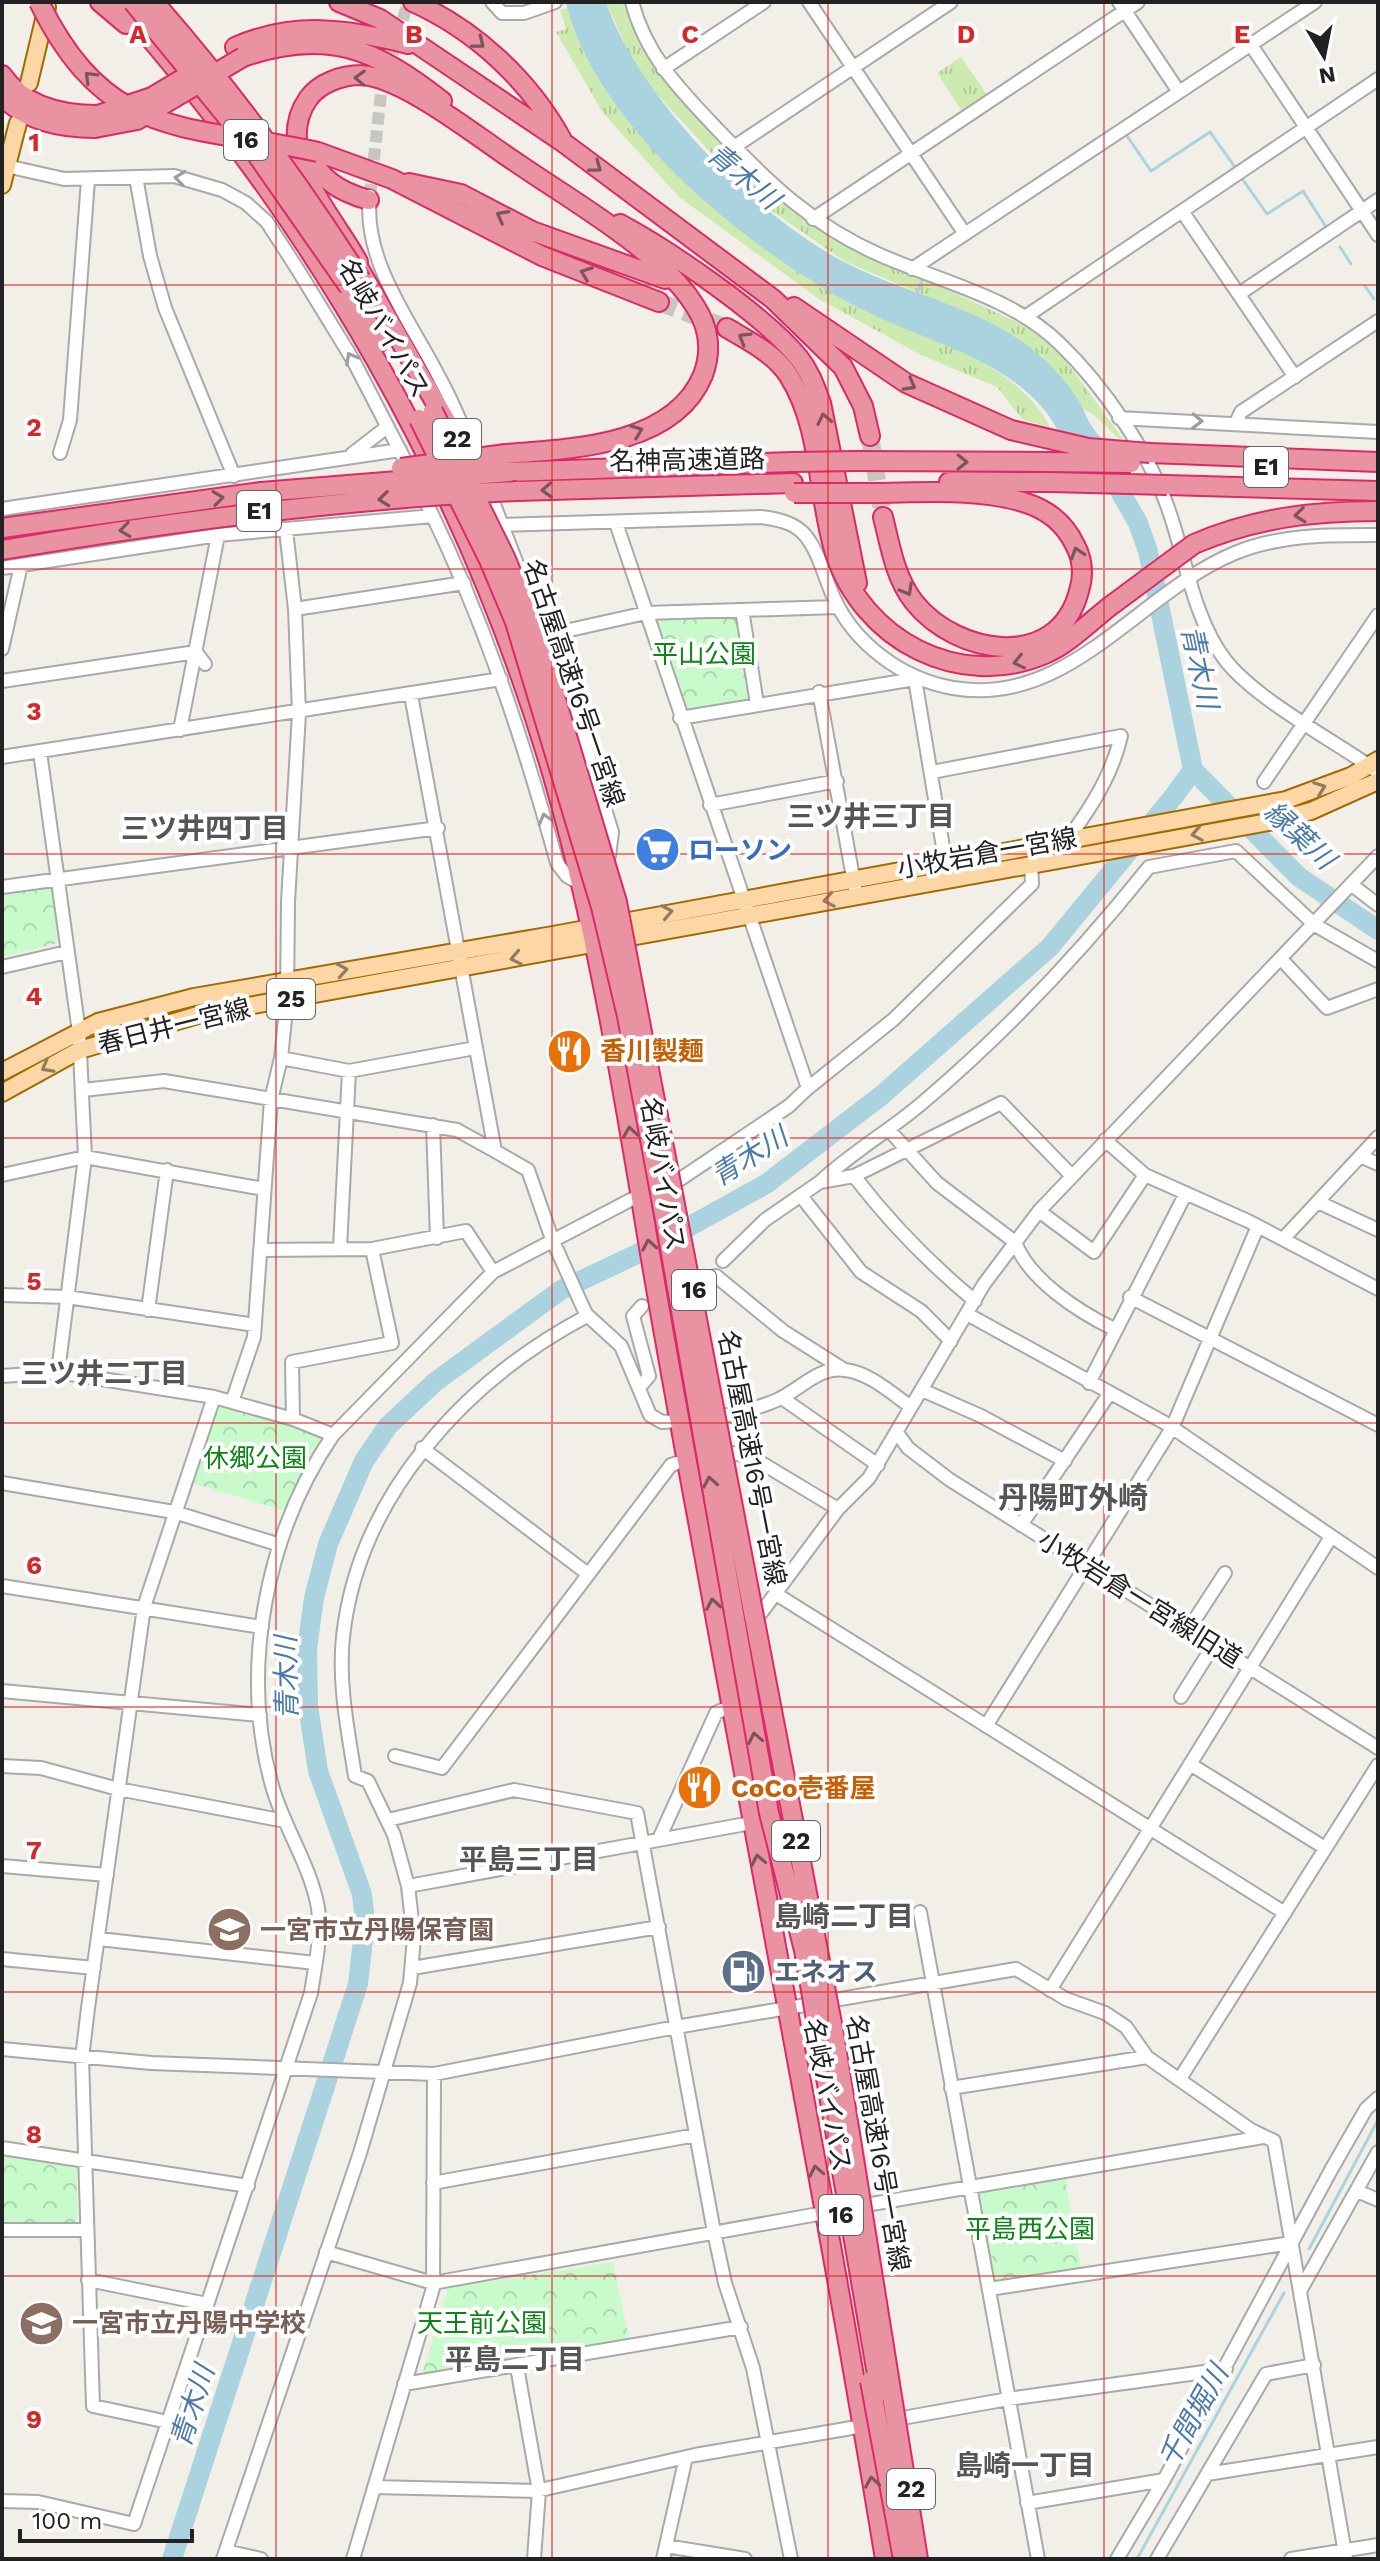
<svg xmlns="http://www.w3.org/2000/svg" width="1380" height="2561" viewBox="0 0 1380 2561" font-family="'Work Sans','Noto Sans JP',sans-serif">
<defs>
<pattern id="grass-tufts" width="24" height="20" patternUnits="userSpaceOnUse" patternTransform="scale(2)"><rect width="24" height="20" fill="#cdebb0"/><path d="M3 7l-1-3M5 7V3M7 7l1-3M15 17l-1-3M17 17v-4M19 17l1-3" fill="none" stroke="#b0c997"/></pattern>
<pattern id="park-crowns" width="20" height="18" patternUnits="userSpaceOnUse" patternTransform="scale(2)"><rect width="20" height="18" fill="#c8facc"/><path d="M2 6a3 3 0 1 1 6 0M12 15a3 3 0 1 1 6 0" fill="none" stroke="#acd6af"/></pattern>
</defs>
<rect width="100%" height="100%" fill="#f2efe9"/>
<!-- grass -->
<path fill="url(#grass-tufts)" d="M606 2H626L632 26 653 65 684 103 772 194 824 233 1034 330 1066 361 1123 439 1118 438 1093 414 1083 409 1041 356 956 309 844 261 752 197 652 89 631 58Z
M568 8C593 124 761 260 864 310 930 342 1014 359 1050 427L1023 420 997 387 921 355 819 299 679 197 603 113 556 32 566 29 560 10Z
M961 57 988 96 963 113 937 73Z"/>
<!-- park -->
<path fill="url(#park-crowns)" d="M736 615 749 699 683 713 655 619Z
M52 888 58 943 2 957V895Z
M219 1401 323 1436 308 1458 285 1511 192 1483Z
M2 2154 77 2167V2223H2Z
M1065 2178 1081 2268 994 2281 978 2191Z
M613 2262 629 2338 422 2375 448 2288Z"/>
<!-- water -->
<path fill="#aad3df" d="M566 2H606C638 97 756 216 844 262 898 290 961 303 1012 335 1039 352 1069 380 1083 409 1091 427 1095 433 1111 446L1073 458C1063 441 1054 420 1041 406 994 354 921 340 861 309 753 254 593 125 566 2Z"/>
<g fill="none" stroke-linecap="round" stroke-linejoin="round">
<!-- stream -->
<path stroke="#aad3df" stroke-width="3" d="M1125 133 1151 171 1210 132 1237 170
M1241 177 1267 214 1303 191 1328 230
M1340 247 1351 264
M1365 286 1374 299
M916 296 922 281
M1309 2249 1378 2120
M1137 2559 1284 2293"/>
<!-- river -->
<path stroke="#aad3df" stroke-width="20" d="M1193 770 1299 877 1378 930
M172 2559 358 1984 365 1922 362 1894 318 1771 308 1706 307 1649 314 1598 328 1544 364 1461 388 1426 435 1382 561 1290 656 1245 766 1184 882 1095 1050 947 1174 796 1193 770 1148 551 1138 523 1109 472"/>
<!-- minor-tunnel -->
<path stroke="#c8c6c1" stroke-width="12" stroke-dasharray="12 6" stroke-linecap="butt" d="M370 196 381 93 408 2"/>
<!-- highway-tunnel -->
<path stroke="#c8c6c1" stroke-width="18" stroke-dasharray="18 9" stroke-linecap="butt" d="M659 302 727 328
M870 436 883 517"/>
<defs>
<path id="minor" d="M492 2 502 13H524L555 2
M632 2C646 56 681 91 719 131 770 184 812 225 880 255 939 281 1012 297 1059 343 1104 386 1151 455 1170 514 1186 561 1195 622 1226 661 1258 701 1335 741 1378 772
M809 2 965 234
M1119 2 1179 92
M1251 45 1378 235
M663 69 764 2
M734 147 951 2
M2 165 64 179 174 176 222 190 246 203 267 222 298 270 353 360 411 472
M136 177 150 256 165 308 234 476
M370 196C362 261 412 323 440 379 455 406 466 435 478 464
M1182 211 1295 377
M813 219 1138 2
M912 269 1315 2
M1239 294 1378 200
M1025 317 1378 79
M1119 418 1378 432
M1236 423 1241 412 1378 321
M60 453 70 420 88 180
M352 454 387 427
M488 489 577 719 612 832 609 856
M421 492C481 611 522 735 557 863L567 876 581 884
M2 509 400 450
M616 523 808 1088 789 1106 679 1180
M503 525 761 517C776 519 794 522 805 535 819 552 824 576 833 596 854 644 902 679 953 688 1069 708 1138 593 1235 553 1281 534 1329 535 1378 535
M2 568 218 535 433 516
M295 609 464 583
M742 610 757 704
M547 635 646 613 838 607
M2 649 21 565
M915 679 947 871
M2 681 196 652 205 664
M819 692 855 888
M411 695 495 1151 528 1170 552 1239 586 1314 621 1346 650 1415 662 1422 680 1421
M680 718 915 679
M180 730 218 535
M40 752 79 1032 85 1157 58 1372
M2 757 501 679
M932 772 1121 736C1112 775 1092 806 1068 839
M1264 782 1378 615
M710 805 837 781
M1352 885 1378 905
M2 887 438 828
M1281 959 1327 1008 1378 989
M2 967 67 952
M281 1058 349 1071 475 1048
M808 1088 894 1019 1032 884 1031 863
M83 1090 164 1081 457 1130 495 1151
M433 1125 437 1238
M889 1130 937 1183 1015 1242C1029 1280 1079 1312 1114 1329
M1105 1140 1145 1175 1248 1221 1378 1289
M1360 1156 1378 1164
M2 1175 85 1157 264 1189
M854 1176C890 1223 929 1263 975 1301
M820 1182C851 1153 889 1131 921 1104 1004 1034 1081 952 1149 867L1236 851 1315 925 1378 961
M801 1196 861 1272 921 1311 951 1341
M1318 1202 1378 1230
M1039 1211 1094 1252 1145 1175
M1283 1239 1378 1137
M340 1248 349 1071
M260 1250 372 1249 466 1231 493 1272
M723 1261 765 1220 820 1182 854 1176 1001 1103 1071 1175
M708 1278 716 1276 783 1331 843 1369
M2 1295 67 1297 255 1325
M1130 1297 1378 1425
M148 1310 167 1170
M967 1314 1167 1424 1378 1568
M2 1376 58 1372 214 1397 293 1419 333 1435
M1089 1383 1186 1193
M639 1388 649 1376 633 1316 642 1306
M922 1390 981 1416 1065 1461
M782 1398 878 1465
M232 1402 254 1337 271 1100 281 1058 287 1000 288 902 299 713 295 609 286 530
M723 1416C742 1412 759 1408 777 1400 800 1390 818 1366 845 1370 870 1373 891 1393 911 1407
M293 1419 292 1362 392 1343 372 1249
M898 1434 908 1448 950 1480 1378 1748
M422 1448 588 1574
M731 1453 750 1456 838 1509
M2 1483 174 1512 280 1545
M1021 1525 1109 1394
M2 1586 262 1627
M776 1594 1285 1913
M761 1613 838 1509 869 1478 984 1284 1039 1211 1378 856
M1188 1630 1225 1573
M2 1691 260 1715
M1181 1697 1213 1646
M986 1726 1172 1428 1258 1226
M395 1756 442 1768 671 1465 687 1460
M1190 1764 1325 1848
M2 1766 41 1768 118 1789 285 1821
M388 1820 514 1790 637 1813 714 2232 725 2283 753 2368 791 2559
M659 1839 716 1713 731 1706
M2 1866 107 1875
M408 1886 751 1823
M920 1912 1038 2559
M99 1939 315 1963
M2 1959 94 1968
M412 1968 659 1927
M1050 1990 1331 1537
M2 2049 151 2063 434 2074 676 2027 1016 1969 1066 1999 1105 2013 1126 2027 1147 2057 1251 2130 1274 2141 1346 2559
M1181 2077 1378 1765
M951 2088 1147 2057
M2 2148 248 2186
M433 2183 696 2135
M1357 2191 1378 2200
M860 2206 1263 2137
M2 2230H86
M326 2252 433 2283 824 2213
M88 2280 207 2304
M989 2289 1291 2243
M1300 2291 1378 2152
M517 2367 539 2491 534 2559
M404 2384 741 2327
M897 2419 1008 2399 1226 2369
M168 2422 93 2406 82 2058 88 2008 144 1607 214 1397
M1207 2474 1378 2447
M374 2487 536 2491 695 2455 863 2426
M2 2501 38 2502 134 2524 311 1993C315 1966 322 1936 318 1908 311 1867 285 1829 273 1789 239 1672 265 1535 333 1435L493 1272 640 1195
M1027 2503 1164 2480
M666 2546 745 2559
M226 2551 261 2559
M223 2559 360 2153 410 1983 414 1938 408 1886 394 1835 368 1781 355 1776C348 1731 338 1683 343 1637 358 1496 466 1380 587 1316
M353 2559 433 2288 434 2074
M663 2559 686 2457
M1117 2559 1164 2480 1331 2170 1366 2109 1378 2098
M1157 2559 1266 2374 1314 2365
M1291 2559 1378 2545"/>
<path id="major" d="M29 83 47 7
M2 185 18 123
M2 1072 98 1022 194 997 553 935 1286 800 1351 776 1378 760
M2 1093 80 1050 198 1015 1274 821 1311 811 1378 781"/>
<path id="highway" d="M100 2 126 24
M118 2C314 219 466 485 550 766 591 905 616 1049 640 1192 659 1313 682 1434 704 1554 764 1889 830 2223 885 2559
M339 2 380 19 564 143 773 299 843 367 863 406 870 436
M413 2C475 30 528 79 561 138
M235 47C294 21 348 29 408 44
M243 57C326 28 375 48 442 101
M2 75C24 107 62 115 98 115
M2 97C28 121 60 128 95 128
M304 150C322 179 336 191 369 200
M318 152 392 179 542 256 659 302
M409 183 461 194 532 231 665 279
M620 224C670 251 764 315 799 358 810 372 815 387 821 403L857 583
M358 262C334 217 271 152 308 99 319 83 342 75 361 75 404 77 480 139 517 163 572 201 660 250 695 306 709 327 712 351 703 375 674 446 571 449 506 454
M357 265 459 444
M349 287 378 343
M794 307 906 383 1011 430
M727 328C749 341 775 354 789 376 822 429 817 495 835 553 863 640 959 691 1045 654 1068 644 1089 623 1109 607
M1150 453 1378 462
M856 461 1046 462
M509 472 793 462
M949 482H1050
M1167 485 1378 491
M517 491 793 483
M857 493C911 494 974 486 1026 503 1048 510 1065 524 1075 545 1083 560 1084 575 1079 591 1058 672 957 656 914 602 895 578 890 545 883 517
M1194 544C1255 518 1313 511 1378 511"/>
</defs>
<!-- minor casing -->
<use href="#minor" stroke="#a9a9a9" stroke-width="16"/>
<!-- major casing -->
<use href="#major" stroke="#a06b00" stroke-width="20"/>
<!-- highway casing -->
<use href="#highway" stroke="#dc2a67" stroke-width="22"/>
<!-- minor -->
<use href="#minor" stroke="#fff" stroke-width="12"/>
<!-- major -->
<use href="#major" stroke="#fcd6a4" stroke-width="16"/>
<!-- highway -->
<use href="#highway" stroke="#e892a2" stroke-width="18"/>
<defs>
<path id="highway-bridge" d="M39 2C108 142 185 123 318 152
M133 2 250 145 349 287
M154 2C230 89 299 182 361 280
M98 115 152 97 204 66
M95 128 137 120 243 57
M433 411 505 557 535 630 617 902 834 2034 918 2559
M419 419 489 560 515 622 601 907 627 1016 666 1225 769 1813 804 1950 880 2392
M1011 430 1088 448 1150 453
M793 462 856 461
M1046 462 1131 463
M401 468 506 454
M1050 482 1167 485
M794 493H857
M2 528 261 492 509 472
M2 550C173 521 344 499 517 491
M1109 607 1194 544
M870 2381 903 2559"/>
</defs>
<!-- highway-bridge casing -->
<use href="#highway-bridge" stroke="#dc2a67" stroke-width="22" stroke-linecap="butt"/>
<!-- highway-bridge -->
<use href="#highway-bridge" stroke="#e892a2" stroke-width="18"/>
</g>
<!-- one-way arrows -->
<defs><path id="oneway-chevron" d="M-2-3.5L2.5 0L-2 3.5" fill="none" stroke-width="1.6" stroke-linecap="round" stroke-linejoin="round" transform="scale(2)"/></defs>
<g stroke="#7b545c">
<use href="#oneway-chevron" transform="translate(479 43) rotate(38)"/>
<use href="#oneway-chevron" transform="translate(90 77) rotate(-135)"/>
<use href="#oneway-chevron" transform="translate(360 78) rotate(-178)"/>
<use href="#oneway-chevron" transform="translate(596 167) rotate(37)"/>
<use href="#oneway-chevron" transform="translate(502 216) rotate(-152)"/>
<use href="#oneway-chevron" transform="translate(586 273) rotate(-159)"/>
<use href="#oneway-chevron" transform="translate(744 338) rotate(-149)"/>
<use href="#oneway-chevron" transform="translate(910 385) rotate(29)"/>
<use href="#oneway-chevron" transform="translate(824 419) rotate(-102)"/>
<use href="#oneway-chevron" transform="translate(637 431) rotate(-21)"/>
<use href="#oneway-chevron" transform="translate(962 462)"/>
<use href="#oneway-chevron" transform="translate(547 490) rotate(178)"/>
<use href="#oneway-chevron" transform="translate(218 498) rotate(-8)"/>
<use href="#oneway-chevron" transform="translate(384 499) rotate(174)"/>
<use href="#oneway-chevron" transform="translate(1300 515) rotate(174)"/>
<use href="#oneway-chevron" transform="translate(125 530) rotate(172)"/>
<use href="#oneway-chevron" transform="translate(1077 553) rotate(-108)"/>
<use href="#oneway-chevron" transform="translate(907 590) rotate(60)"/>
<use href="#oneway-chevron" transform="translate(1019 662) rotate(167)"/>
<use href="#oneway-chevron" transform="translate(630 1132) rotate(-99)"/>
<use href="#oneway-chevron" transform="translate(649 1245) rotate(-100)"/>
<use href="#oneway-chevron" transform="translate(710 1482) rotate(-100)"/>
<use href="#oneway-chevron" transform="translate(713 1604) rotate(-100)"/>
<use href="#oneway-chevron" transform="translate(755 1738) rotate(-101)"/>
<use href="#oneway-chevron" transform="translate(758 1860) rotate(-101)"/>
<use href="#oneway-chevron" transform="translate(816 2171) rotate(-101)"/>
<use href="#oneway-chevron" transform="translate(872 2482) rotate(-99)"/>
</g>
<g stroke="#9c9c9c">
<use href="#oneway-chevron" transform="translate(180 178) rotate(-172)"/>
<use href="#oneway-chevron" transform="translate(351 358) rotate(-120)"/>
<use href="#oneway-chevron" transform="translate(1197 421) rotate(2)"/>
<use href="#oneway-chevron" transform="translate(545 819) rotate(-105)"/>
</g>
<g stroke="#8f7c63">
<use href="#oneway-chevron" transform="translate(1320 788) rotate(-20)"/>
<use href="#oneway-chevron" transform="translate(1197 834) rotate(170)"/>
<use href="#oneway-chevron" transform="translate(829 900) rotate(170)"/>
<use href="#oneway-chevron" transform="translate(667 912) rotate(-11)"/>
<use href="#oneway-chevron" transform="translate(516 958) rotate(169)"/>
<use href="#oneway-chevron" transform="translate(342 970) rotate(-10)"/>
<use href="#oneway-chevron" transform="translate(47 1067) rotate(151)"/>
</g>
<!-- grid -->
<path fill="none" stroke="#d62828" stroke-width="2" stroke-opacity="0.55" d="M276 2V2559M552 2V2559M828 2V2559M1104 2V2559M2 285H1378M2 569H1378M2 854H1378M2 1138H1378M2 1423H1378M2 1707H1378M2 1992H1378M2 2276H1378"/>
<!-- icons -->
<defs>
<symbol id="supermarket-disc" viewBox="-11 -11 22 22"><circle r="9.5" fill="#3f7fe0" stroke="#fff"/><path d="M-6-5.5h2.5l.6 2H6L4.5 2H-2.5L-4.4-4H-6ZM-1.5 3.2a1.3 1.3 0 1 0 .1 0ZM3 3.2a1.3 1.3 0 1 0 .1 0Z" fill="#fff"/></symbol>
<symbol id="restaurant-disc" viewBox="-11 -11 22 22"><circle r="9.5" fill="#e8710a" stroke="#fff"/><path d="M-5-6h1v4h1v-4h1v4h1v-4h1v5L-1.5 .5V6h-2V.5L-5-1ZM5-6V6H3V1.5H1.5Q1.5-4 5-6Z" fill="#fff"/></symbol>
<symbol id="school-disc" viewBox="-11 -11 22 22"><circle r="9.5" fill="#8d6e63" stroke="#fff"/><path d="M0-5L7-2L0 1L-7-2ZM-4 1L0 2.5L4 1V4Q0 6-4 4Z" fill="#fff"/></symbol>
<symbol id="fuel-disc" viewBox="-11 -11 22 22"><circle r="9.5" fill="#5c6f8a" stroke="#fff"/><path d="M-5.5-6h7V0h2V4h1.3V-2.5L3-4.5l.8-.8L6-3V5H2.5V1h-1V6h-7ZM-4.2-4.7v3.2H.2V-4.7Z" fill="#fff"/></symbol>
</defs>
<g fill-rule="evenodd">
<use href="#supermarket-disc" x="632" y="824" width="51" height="51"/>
<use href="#restaurant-disc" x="544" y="1026" width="51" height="51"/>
<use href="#restaurant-disc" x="674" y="1762" width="51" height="51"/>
<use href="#school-disc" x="204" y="1904" width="51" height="51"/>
<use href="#fuel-disc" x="718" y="1946" width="51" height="51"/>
<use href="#school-disc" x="16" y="2298" width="51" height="51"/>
</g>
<g text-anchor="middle" stroke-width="8" stroke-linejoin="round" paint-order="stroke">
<!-- shield labels -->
<g fill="#fff" stroke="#646464" stroke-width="2">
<rect x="224" y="120" width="44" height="40" rx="6"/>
<rect x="433" y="419" width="48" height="40" rx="6"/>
<rect x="1244" y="447" width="44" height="40" rx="6"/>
<rect x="237" y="491" width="44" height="40" rx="6"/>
<rect x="267" y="979" width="48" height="40" rx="6"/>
<rect x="672" y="1270" width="44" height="40" rx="6"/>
<rect x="772" y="1821" width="48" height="40" rx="6"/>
<rect x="819" y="2195" width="44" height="40" rx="6"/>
<rect x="887" y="2469" width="48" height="40" rx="6"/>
</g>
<g font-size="24" font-weight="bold" fill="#222">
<text x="246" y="148">16</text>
<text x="457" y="447">22</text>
<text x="1266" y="475">E1</text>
<text x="259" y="519">E1</text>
<text x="291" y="1007">25</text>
<text x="694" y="1298">16</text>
<text x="796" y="1849">22</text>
<text x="841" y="2223">16</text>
<text x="911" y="2497">22</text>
</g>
<!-- street labels -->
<g font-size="26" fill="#222" stroke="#fff">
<text transform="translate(384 328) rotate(60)" y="9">名岐バイパス</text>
<text transform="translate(687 460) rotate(-1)" y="9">名神高速道路</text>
<text transform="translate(574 683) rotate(71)" y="9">名古屋高速16号一宮線</text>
<text transform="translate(987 853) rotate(-10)" y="9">小牧岩倉一宮線</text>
<text transform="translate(174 1026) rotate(-14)" y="9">春日井一宮線</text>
<text transform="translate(663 1174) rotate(80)" y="9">名岐バイパス</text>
<text transform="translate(752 1458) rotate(79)" y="9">名古屋高速16号一宮線</text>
<text transform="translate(1140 1599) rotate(32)" y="9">小牧岩倉一宮線旧道</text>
<text transform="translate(828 2095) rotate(79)" y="9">名岐バイパス</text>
<text transform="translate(878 2143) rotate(80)" y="9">名古屋高速16号一宮線</text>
</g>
<!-- park labels -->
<g font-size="26" fill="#0c8416" stroke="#fff">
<text x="704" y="663">平山公園</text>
<text x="255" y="1467">休郷公園</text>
<text x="1030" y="2238">平島西公園</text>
<text x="482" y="2332">天王前公園</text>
</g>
<!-- shop labels -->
<g font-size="26" font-weight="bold" fill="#366cbe" stroke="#fff" text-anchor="start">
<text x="688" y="859">ローソン</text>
</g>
<!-- food labels -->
<g font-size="26" font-weight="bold" fill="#c56008" stroke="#fff" text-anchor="start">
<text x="600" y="1060">香川製麺</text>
<text x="731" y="1797">CoCo壱番屋</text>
</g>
<!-- education labels -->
<g font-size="26" font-weight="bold" fill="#785e54" stroke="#fff" text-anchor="start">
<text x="260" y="1939">一宮市立丹陽保育園</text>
<text x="72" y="2332">一宮市立丹陽中学校</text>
</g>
<!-- service labels -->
<g font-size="26" font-weight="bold" fill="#4e5e75" stroke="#fff" text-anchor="start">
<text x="774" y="1981">エネオス</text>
</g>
<!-- water labels -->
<g font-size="28" font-style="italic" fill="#4a7aab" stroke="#fff">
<text transform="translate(744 176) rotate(40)" y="10">青木川</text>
<text transform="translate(1200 667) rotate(78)" y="10">青木川</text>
<text transform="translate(1300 835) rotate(43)" y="10">縁葉川</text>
<text transform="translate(749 1156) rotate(-32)" y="10">青木川</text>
<text transform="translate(286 1678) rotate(-91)" y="10">青木川</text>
<text transform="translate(192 2406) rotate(-72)" y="10">青木川</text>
<text transform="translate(1193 2416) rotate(-61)" y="10">千間堀川</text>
</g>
<!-- neighbourhood labels -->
<g font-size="28" font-weight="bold" fill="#555" stroke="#fff">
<text x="871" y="826">三ツ井三丁目</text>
<text x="205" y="838">三ツ井四丁目</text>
<text x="104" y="1383">三ツ井二丁目</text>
<text x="529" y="1869">平島三丁目</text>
<text x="844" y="1926">島崎二丁目</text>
<text x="515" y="2369">平島二丁目</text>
<text x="1025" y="2475">島崎一丁目</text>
</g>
<!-- quarter labels -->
<g font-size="30" font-weight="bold" fill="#555" stroke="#fff">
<text x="1073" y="1508">丹陽町外崎</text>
</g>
</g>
<g font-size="26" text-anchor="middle" font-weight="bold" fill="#d62828" stroke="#fff" stroke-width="8" stroke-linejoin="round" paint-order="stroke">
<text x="138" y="43">A</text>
<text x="414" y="43">B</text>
<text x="690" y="43">C</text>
<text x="966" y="43">D</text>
<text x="1242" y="43">E</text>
<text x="34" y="151">1</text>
<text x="34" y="436">2</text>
<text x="34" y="720">3</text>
<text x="34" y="1005">4</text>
<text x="34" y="1290">5</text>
<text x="34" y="1574">6</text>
<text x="34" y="1859">7</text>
<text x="34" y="2143">8</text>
<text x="34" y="2428">9</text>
</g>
<!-- border -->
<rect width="1380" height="2561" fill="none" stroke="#222222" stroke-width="8"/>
<!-- north arrow -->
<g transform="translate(1324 56) rotate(170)" stroke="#ffffff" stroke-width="6" paint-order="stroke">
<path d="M0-6L14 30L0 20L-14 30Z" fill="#222222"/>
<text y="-12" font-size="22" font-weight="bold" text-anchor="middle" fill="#222222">N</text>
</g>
<!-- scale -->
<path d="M20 2529v12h172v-12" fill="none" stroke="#222222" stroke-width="4"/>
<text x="32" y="2529" font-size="24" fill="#222222" stroke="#ffffff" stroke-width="6" paint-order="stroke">100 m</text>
</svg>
